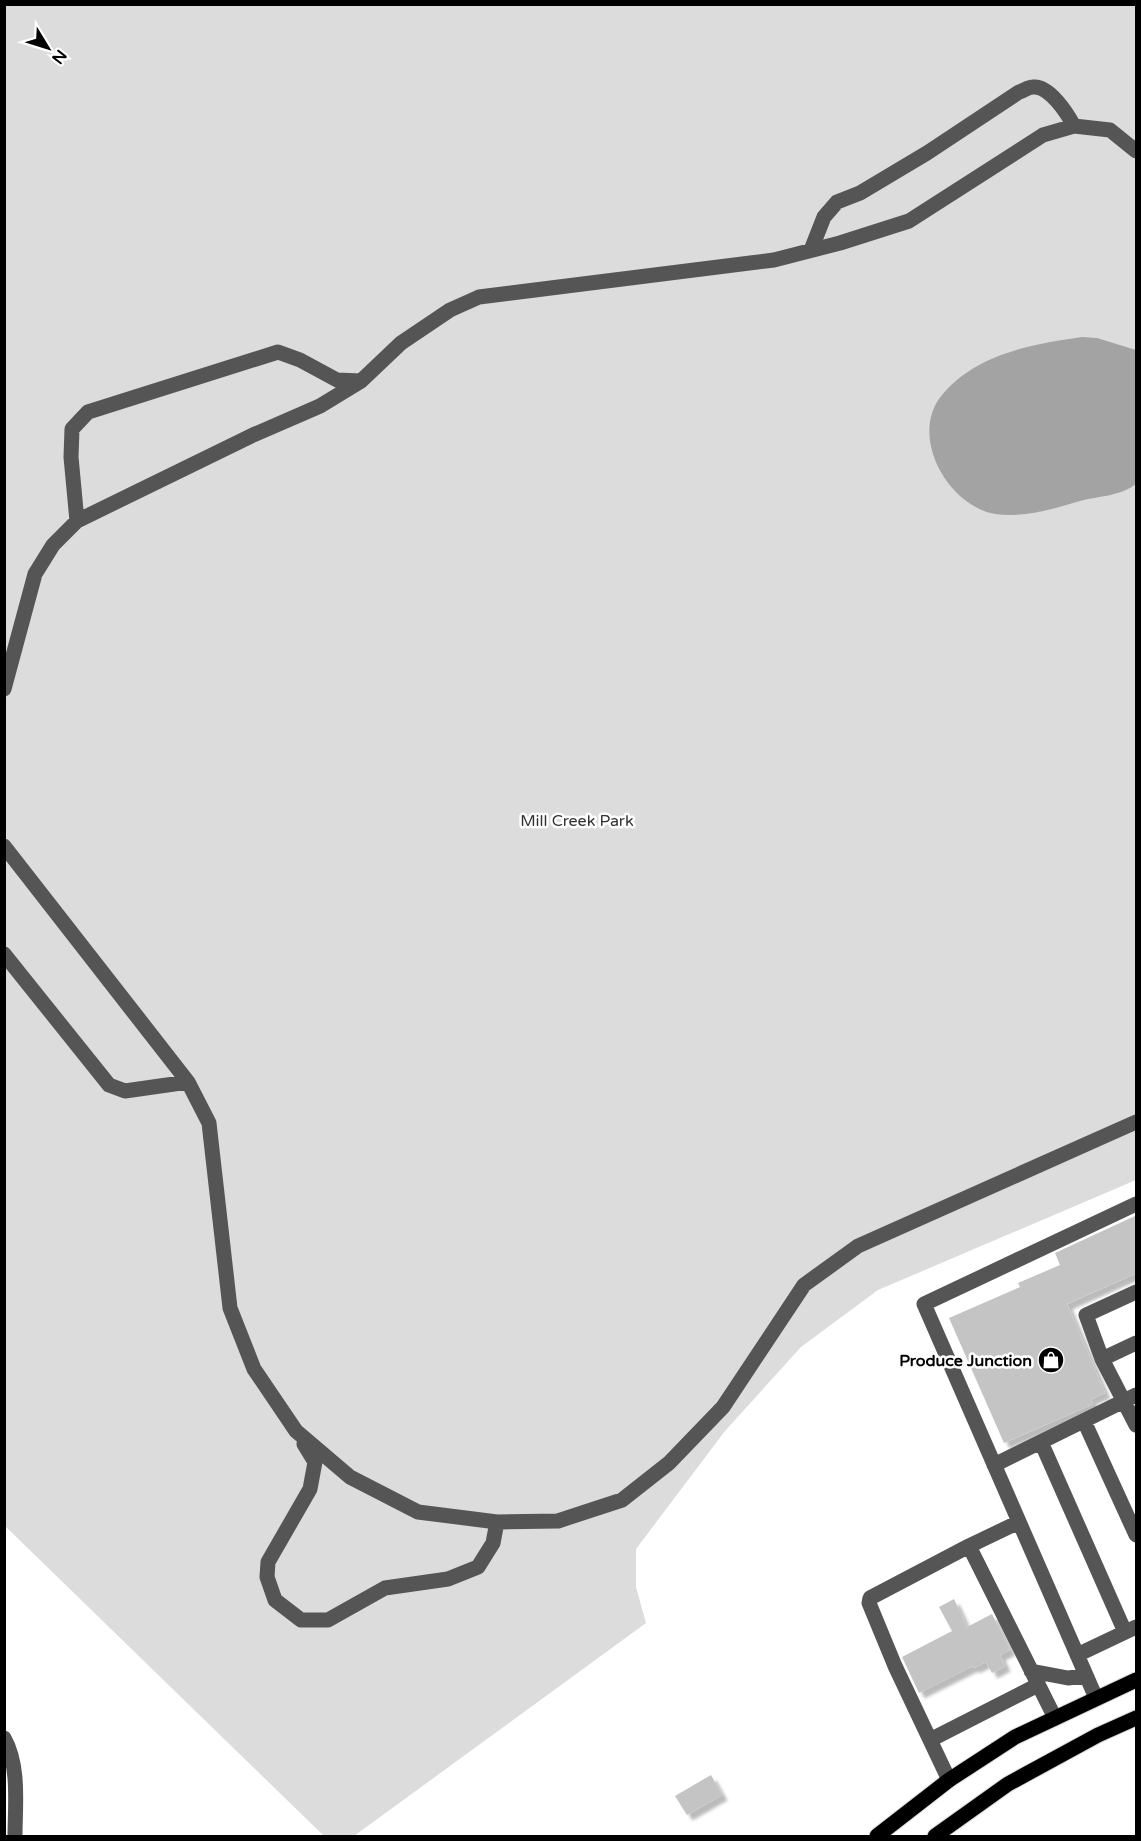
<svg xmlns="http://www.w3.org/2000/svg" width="1141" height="1841" viewBox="0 0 1141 1841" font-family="'Varela Round',sans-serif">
<defs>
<filter id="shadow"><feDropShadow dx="5.5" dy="5.5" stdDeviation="1.5" flood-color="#0004"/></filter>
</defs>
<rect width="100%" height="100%" fill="#fff"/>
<!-- green -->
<path fill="#dcdcdc" d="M4 5H1136V1180L878 1290 801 1347 725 1431 636 1549V1587L646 1623 354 1836H324L5 1526Z"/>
<!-- water -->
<path fill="#a3a3a3" d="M1082 337 1097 338 1136 350V484C1121 496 1099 496 1080 501 1053 509 1023 518 995 514 948 506 908 436 942 395 976 354 1032 344 1082 337Z"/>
<!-- building -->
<path fill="#c4c4c4" filter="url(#shadow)" d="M1137 1215V1273L1067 1304 1105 1393 1091 1399 1093 1404 1004 1443 949 1318 1020 1287 1018 1283 1060 1265 1055 1253Z
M954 1599 967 1627 992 1614 1010 1650 1000 1655 1005 1666 992 1673 986 1662 974 1668 973 1666 919 1693 902 1657 952 1631 939 1607Z
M711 1775 722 1795 687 1815 675 1796Z"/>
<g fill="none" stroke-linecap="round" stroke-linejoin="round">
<defs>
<path id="major" d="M877 1836 949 1780 1015 1737 1136 1680
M935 1836 1008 1784 1098 1735 1136 1718"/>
</defs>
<!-- major casing -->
<use href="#major" stroke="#dbdbdb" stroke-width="17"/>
<!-- minor -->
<path stroke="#555" stroke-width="15" d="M811 250 824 217 837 202 860 193 927 153 1019 92C1023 91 1028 87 1033 87 1049 85 1067 113 1074 126
M77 521 71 457 72 429 88 412 278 352 300 360 337 380 361 381
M4 689 35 574 53 545 77 521 253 435 320 406 361 381 401 343 450 310 479 297 774 260 840 243 909 221 1043 135 1074 126 1110 130 1136 151
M4 846 188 1082 209 1123 230 1308 254 1369 296 1431 350 1477 418 1512 497 1522 558 1521 622 1500 669 1463 723 1407 804 1285 858 1246 1136 1122
M4 954 109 1085 125 1091 188 1082
M1136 1343 1102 1359 1136 1425
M1102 1359 1086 1315 1136 1292
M1084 1421 1136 1535
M1041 1442 1125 1632
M304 1444 315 1462 310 1489 268 1562 267 1577 275 1600 301 1620H328L385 1588 448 1579 478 1567 493 1543 497 1522
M994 1465 1136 1395
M1019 1522 969 1546 1055 1718
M1077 1655 1136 1627
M1031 1671 1068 1678 1086 1676
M1096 1698 924 1304 1136 1204
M4 1738C20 1766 15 1806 15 1836
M930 1740 1038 1685
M949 1780 895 1666 869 1603 870 1598 969 1546"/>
<!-- major -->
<use href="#major" stroke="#000" stroke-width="15"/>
</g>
<!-- icons -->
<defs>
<symbol id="shop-disc" viewBox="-11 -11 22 22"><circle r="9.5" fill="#000" stroke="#fff"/><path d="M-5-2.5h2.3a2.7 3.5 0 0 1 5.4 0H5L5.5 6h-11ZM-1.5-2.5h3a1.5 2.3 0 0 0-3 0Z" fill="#fff"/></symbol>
</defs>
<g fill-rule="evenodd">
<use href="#shop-disc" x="1036" y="1345" width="30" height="30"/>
</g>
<g text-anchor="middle" stroke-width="5" stroke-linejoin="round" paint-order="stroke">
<!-- park labels -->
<g font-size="16" fill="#333" stroke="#fff">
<text x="577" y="826">Mill Creek Park</text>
</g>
<!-- poi labels -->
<g font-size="16" font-weight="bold" fill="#000" stroke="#fff" text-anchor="end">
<text x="1032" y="1366">Produce Junction</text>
</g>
</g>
<!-- border -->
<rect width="1141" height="1841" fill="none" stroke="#000000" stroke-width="12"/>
<!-- north arrow -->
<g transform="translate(48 48) rotate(128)" stroke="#ffffff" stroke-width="4.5" paint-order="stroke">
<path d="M0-4.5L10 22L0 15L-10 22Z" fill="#000000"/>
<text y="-9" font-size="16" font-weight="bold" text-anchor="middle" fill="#000000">N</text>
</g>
</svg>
